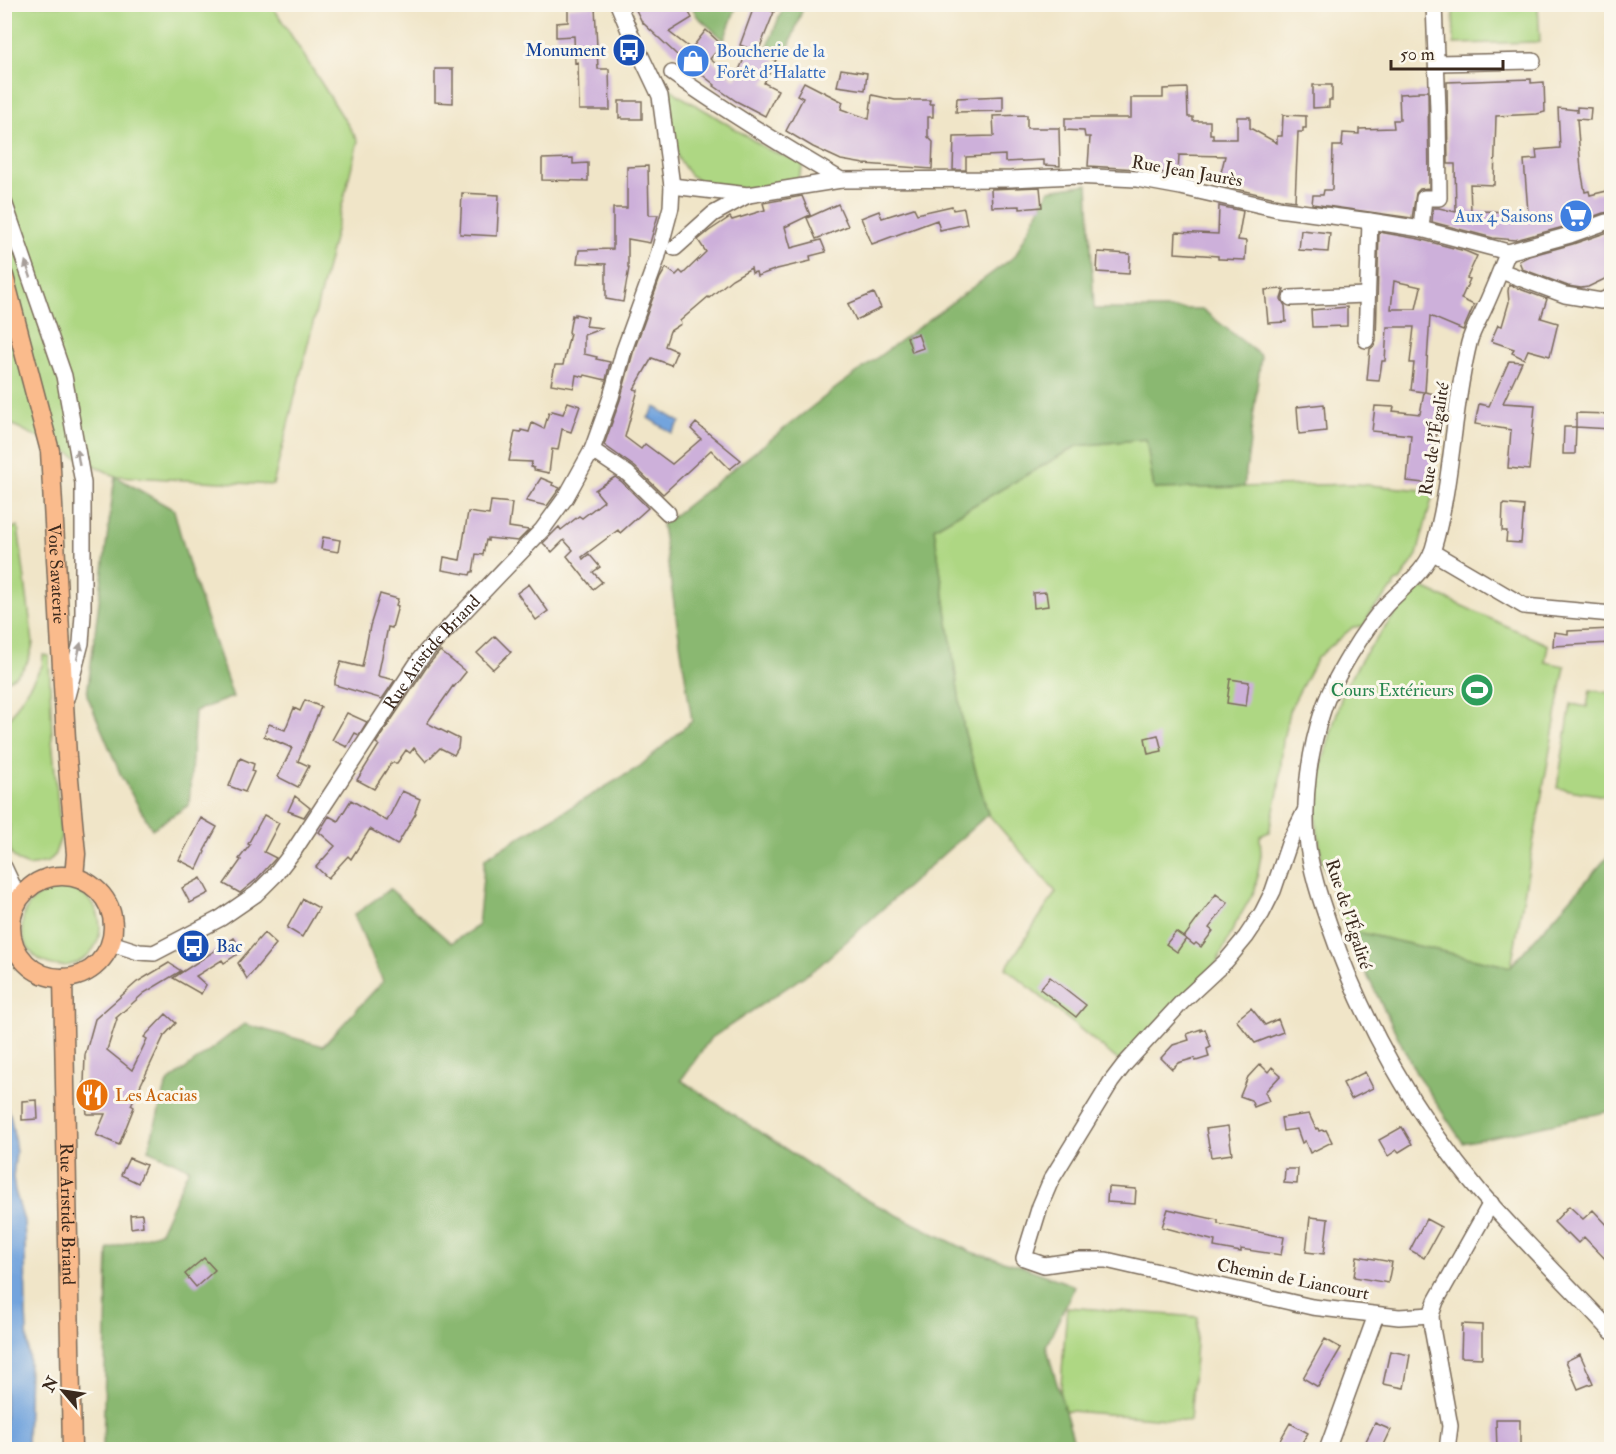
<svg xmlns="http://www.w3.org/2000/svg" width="1616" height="1454" viewBox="0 0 1616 1454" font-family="'IM FELL Double Pica',serif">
<rect width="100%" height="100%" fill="#fbf7ec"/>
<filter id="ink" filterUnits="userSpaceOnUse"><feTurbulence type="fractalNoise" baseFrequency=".0167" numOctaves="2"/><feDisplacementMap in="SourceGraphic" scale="12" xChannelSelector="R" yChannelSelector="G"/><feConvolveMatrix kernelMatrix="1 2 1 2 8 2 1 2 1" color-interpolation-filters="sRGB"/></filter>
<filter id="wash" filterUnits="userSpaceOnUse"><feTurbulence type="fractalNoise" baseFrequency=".008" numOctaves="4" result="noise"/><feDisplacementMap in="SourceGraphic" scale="24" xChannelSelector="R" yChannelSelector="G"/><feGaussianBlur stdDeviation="1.35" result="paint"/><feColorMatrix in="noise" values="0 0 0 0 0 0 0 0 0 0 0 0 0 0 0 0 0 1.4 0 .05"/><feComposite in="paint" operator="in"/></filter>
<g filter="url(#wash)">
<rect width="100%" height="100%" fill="#f0e5c8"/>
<!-- green -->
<path fill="#aed783" stroke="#748050" stroke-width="1.5" d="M4 5H272L358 141 273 485 115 476 5 421Z
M1453 5H1538L1540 42 1454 44Z
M658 78 680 96 708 112 767 149 784 156 805 162 797 179 751 189 705 184 690 175 678 158 666 97Z
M1146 439 1154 489 1357 484 1434 491 1417 555 1400 581H1397L1393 585 1394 587 1370 613 1364 626 1353 627 1317 658 1289 711 1283 740 1279 788 1269 832 1260 836 1261 855 1255 890 1236 923 1216 964 1119 1061 1006 968 1056 892 988 814 964 730 934 528 1077 446Z
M18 526 33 643C29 664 24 672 5 682V531Z
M1423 588 1548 645 1545 662 1565 666 1511 967 1344 929 1322 860 1316 821 1318 780 1330 736 1344 689 1363 657 1389 622 1406 600Z
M43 655 49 656 52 739 61 837 54 856 48 862 29 866 19 862 11 854 9 841V825L5 811V776L7 774 5 769V725L42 666Z
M1590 690 1611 693V797L1557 788 1571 704 1587 707Z
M22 927a39 39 0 1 1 78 0a39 39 0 1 1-78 0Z
M1067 1307 1198 1317 1190 1421 1059 1410Z"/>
<!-- forest -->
<path fill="#8ab871" stroke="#627148" stroke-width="1.5" d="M691 5H737L724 40 697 16Z
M784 5H804L786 55 767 48Z
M1088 184 1094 309H1202L1261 356 1244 487 1154 489 1146 439 1077 446 934 528 964 730 988 814 819 966 710 1039 681 1080 837 1183 871 1202 971 1252 1021 1266 1075 1286 1046 1346 1076 1449 103 1450 108 1249 160 1232 189 1168 148 1150 167 1083 244 1024 323 1046 383 981 354 915 390 889 451 943 478 926 485 858 639 767 692 721 662 525 836 388 1015 256 1049 190Z
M115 476 174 510C190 574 212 635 233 697L195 711 189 805 152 829 122 778 87 695Z
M1611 853V1111L1463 1143 1416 1073 1344 929 1510 967Z"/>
<!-- water -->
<path fill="#73a4dd" stroke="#57677e" stroke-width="1.5" d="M655 407 680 422 672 433 648 418Z
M4 1102 10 1114 13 1129 16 1152 13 1177 15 1191 24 1221 25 1241 26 1312 29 1364 27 1449H5Z"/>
<g id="blocks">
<!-- building -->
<path fill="#cdb0da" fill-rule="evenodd" d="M633 4H684L692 18 669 32 691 49 706 30 722 45 710 59 735 79 748 50 776 60 764 83 778 90 765 116 736 101 714 86 715 85 676 54 642 22Z
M755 4 774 12 758 52 740 45Z
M595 6 598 69H609L610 110H579L578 62 575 63 574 36 556 37V23L568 22V7Z
M435 69H453V103L435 102Z
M841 69 867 73 865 90 837 86Z
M1531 79V83L1544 82 1545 112 1537 114 1496 116 1494 185 1470 184 1471 211 1528 212 1524 160 1537 159 1536 150 1560 148 1558 108 1577 110V113V107L1591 108 1590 120 1577 119 1581 170 1585 192 1589 191 1590 195 1611 190V212L1603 213 1567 226 1515 240 1493 238 1432 222 1433 208H1439L1456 212 1455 164H1448L1447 82Z
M804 82 843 102 841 109 869 119 872 95 895 100H930L929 104H933V117H928V137L933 142 932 169 864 164 841 160 813 147 786 131 803 98 797 95Z
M1313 85H1332V100H1329V107L1313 108Z
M1187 88 1188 117H1193V121H1210V134H1213V139H1237V117H1250V128L1277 143V136H1282L1283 115 1306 116V128H1303V132H1298L1295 201 1280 199 1218 185 1225 156 1179 155 1178 175 1137 169 1088 166 1090 137H1085L1084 131 1065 130V118H1131V98H1163V89Z
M1418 91H1428L1429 188 1420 189 1416 193 1412 218 1312 204 1313 195H1323L1324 190H1332L1333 146H1342L1343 133 1359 134V129L1394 128 1393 120H1400L1399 94 1418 93Z
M1003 96V111L956 112 957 98Z
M619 101H642V119H622V117L619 118Z
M1027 115V128H1059L1060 166 1044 165V160L1005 162V155L966 157V170H953L954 137 994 136 993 116Z
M573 158V164L588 163V181L542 180V159Z
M648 166 649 215H658L650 243 628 239V268H629L623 302 606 299V264L577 263 579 250 613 249V208H627V167Z
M1040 187 1042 207 1020 209V206L992 207 991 189Z
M462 193 499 195 497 236 460 234Z
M802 196 810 215 785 227 791 248 821 240 826 252 810 256 811 261 777 269 757 276 756 272 752 273 751 268 732 279 709 298 708 297 680 321 681 324 670 331 665 346 677 351 671 365 652 358 634 389 638 390 625 437 641 449 645 444 672 464 701 439 691 429 696 423 741 460 730 469 711 450 663 494 635 467 604 445 620 400 633 353 660 278 666 268 676 275 680 271 683 274 706 252 698 240 709 231 730 217 732 220 765 210 763 203Z
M838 204 848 226 816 239 807 218Z
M952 206 953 210 964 208 967 224 940 230 937 220 872 244 861 218 879 211 882 218 914 208 917 214Z
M1219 206 1243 211 1238 240 1246 241 1245 260 1220 259H1218V256L1175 253 1176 232 1218 234Z
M1301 230 1330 233 1328 252 1299 250Z
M1379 232 1419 239 1465 251 1477 256 1467 278 1470 279 1461 299 1474 305 1463 330 1430 316 1425 392 1444 396 1439 435 1436 434 1432 484 1407 481 1411 435 1372 431 1375 406 1394 407 1393 411 1420 414 1424 392 1411 390 1414 363H1410L1414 327H1387L1385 361H1382L1379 381 1367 380 1370 349 1374 346 1376 340ZM1394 281 1421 287 1416 309H1391Z
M1608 232 1611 233V276L1588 287 1581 288 1568 286 1522 269 1519 261 1529 256 1573 244Z
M1098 252 1130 254 1129 274 1097 272Z
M1509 285 1547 299 1541 318 1558 323 1550 356 1528 350 1524 359 1512 353 1514 349 1491 341 1498 325 1502 326 1509 302 1508 291Z
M1284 289 1281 299 1285 306 1286 322 1268 323 1265 290Z
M874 293 881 308 856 320 848 304Z
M1347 307V326L1312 327 1311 310Z
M575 314 588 317 586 326 603 328 584 335V354L597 357 596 359 610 362 606 380 585 375 584 377 576 375 574 388 551 384 555 365H563L570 333 569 332 572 315 575 316Z
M918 334 923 348 912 352 907 337Z
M1509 361 1522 362 1503 403 1535 405 1529 470 1508 468 1511 430 1475 424 1479 404 1489 406Z
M568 402 580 406 571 432 562 429 558 450 552 449 549 473 534 470V468L531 467 532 462 509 461 515 431 521 432V430L529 432 532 423 544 429 549 412 551 413 552 411 563 414Z
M1324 404 1326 431 1299 434 1297 407Z
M1576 413 1611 414V429L1576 427Z
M1564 427H1576L1575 454H1563Z
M615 477 622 482 648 508 620 533 618 530 582 557 583 559 589 554 600 567 593 572 602 582 593 589 567 556 573 550 564 540 552 552 543 543 559 527 561 530 579 516 582 518 604 501 595 490Z
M541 478 553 483 552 485 560 488 547 506 526 501Z
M491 501 512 503 509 527 529 530 518 541 488 538V541L486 540 483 555 476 554 473 572H471L470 575 442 570 444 557 460 560 468 512 489 515Z
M1503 504 1524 506 1521 543 1506 542 1507 531H1502Z
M323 537 340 540 338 552 321 549Z
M529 584 548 611 536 620 517 593Z
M1046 592 1048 606 1034 608 1033 593Z
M380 594 398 599 396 605 398 606 392 628 388 627 378 676 395 680 382 699 335 685V680L341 662 362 667 370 626Z
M1611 629V643L1553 646 1554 632 1568 634V631Z
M495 636 511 652 493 669 477 653Z
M440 651 466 672 454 687 453 686 427 723 459 739 458 748 454 755 440 748 426 762 414 748 410 753 406 750 397 763H391L374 789 357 780 379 745 376 743 428 665Z
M1230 679 1249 682 1246 706 1227 703Z
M305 700 321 707 298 761 309 766 298 787 278 777 292 748 264 736 269 724 285 730 294 708 300 711Z
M347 713 367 722 359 735 355 733 347 747 332 740Z
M1158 735 1162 751 1148 754 1145 738Z
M240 758 254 764 252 771 254 772 245 792 229 786Z
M402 791 420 799 415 812 416 813 397 845 370 829 351 859 348 856 328 878 316 867 335 846 319 832 329 816 338 821 351 800 387 821Z
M295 796 310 808 304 817 288 811Z
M264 815 279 823 264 852 276 858 257 879 240 893 224 884 241 860 239 859 250 845 248 844Z
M201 818 217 827 204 851 205 852 197 869 179 860Z
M201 878 209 893 190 903 182 888Z
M1216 894 1228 903 1209 928 1213 931 1201 947 1196 943 1194 945 1184 937Z
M303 899 319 908 302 937 287 928Z
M1176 932 1186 939 1177 952 1166 944Z
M264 933 276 944 247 979 238 963Z
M234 938 242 951 224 963 222 960 196 976 206 985 201 994 173 978Z
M169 963 181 971 144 993 116 1018 117 1019 107 1050 132 1070 147 1039 144 1037 166 1014 176 1023 164 1036 144 1078 131 1105 134 1107 119 1145 96 1135 105 1114H87L84 1084 85 1055 95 1019 137 982Z
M1050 977 1086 1005 1076 1017 1040 989Z
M1251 1008 1265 1025 1278 1019 1283 1032 1255 1043 1236 1020Z
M1201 1029V1031L1205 1029 1211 1047 1207 1049 1209 1057 1196 1061 1195 1058 1178 1063 1172 1069 1161 1058 1173 1045 1189 1040 1187 1034Z
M1260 1064 1268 1072 1272 1067 1281 1075 1265 1092 1269 1101 1254 1107 1251 1100 1240 1096 1248 1077Z
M1365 1072 1373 1088 1351 1099 1343 1083Z
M37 1100 38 1119 22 1120V1101Z
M1309 1114 1316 1129 1318 1128 1319 1131 1322 1130 1323 1131 1326 1130 1332 1142 1310 1153 1305 1141 1302 1143 1297 1129 1283 1131 1281 1118Z
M1228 1126 1232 1154 1211 1157 1206 1129Z
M1402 1127 1412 1144 1399 1152 1397 1150 1388 1156 1379 1140Z
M129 1158 146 1165 138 1183 121 1175Z
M1285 1169H1298L1297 1184 1284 1183Z
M1108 1187 1136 1189 1135 1204 1107 1202Z
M1569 1206 1583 1219 1593 1210 1611 1229V1265L1584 1237 1578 1243 1568 1233 1566 1234 1554 1222Z
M1168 1209 1218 1220V1224L1284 1237 1281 1255 1241 1249V1252L1214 1247 1215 1241 1162 1227Z
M142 1214 143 1226 131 1228 130 1215Z
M1310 1217 1328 1219 1324 1254 1306 1252Z
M1426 1219 1441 1227 1424 1258 1410 1250Z
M1357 1256 1392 1262 1388 1283 1354 1277Z
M204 1258 215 1270 196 1287 185 1274Z
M1462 1324 1482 1325V1358L1461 1357Z
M1325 1339 1341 1348 1318 1387 1303 1378Z
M1390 1351 1410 1355 1404 1388 1383 1384Z
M1580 1354 1593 1383 1578 1389 1566 1361Z
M1496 1420H1520V1449H1497Z
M1290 1423 1308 1433 1298 1449H1275Z
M1375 1423 1391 1430 1382 1449H1362Z"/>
</g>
</g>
<g filter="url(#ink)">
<use href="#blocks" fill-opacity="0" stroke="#7a6b5a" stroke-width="1.5"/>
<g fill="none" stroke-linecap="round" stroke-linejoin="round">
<defs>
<g id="minor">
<path d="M1437 63 1533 61"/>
<path d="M672 73C727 112 783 146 841 180"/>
<path d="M672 186 748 195 841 180 1011 179 1074 176 1137 179 1181 187 1278 209 1370 221 1421 229 1508 252 1570 235 1606 222H1612"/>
<path d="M4 202 64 376 83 483V615L81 643 67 696"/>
<path d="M1421 229 1424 198H1439L1438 110 1434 4"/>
<path d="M675 248 713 214 748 195"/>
<path d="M1508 252C1500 271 1493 290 1484 309 1479 320 1472 331 1469 343 1452 411 1453 482 1433 549 1426 571 1402 588 1386 605 1364 629 1333 679 1323 710 1310 748 1303 797 1307 838 1310 869 1320 898 1330 927 1363 1023 1415 1115 1481 1193 1523 1241 1569 1285 1612 1332"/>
<path d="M1501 271 1565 295 1601 301 1612 296"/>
<path d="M1291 298 1366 295"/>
<path d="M1366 340 1370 221"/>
<path d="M592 450 628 474 668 513"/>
<path d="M1432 552 1524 606 1612 614"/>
<path d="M1305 811 1290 841 1273 891 1262 913 1246 937 1226 961 1182 1002 1124 1065 1111 1082 1051 1180 1040 1206 1024 1258 1044 1265 1079 1260H1106L1312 1307 1399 1317 1431 1315"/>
<path d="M4 867 19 899"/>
<path id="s1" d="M111 943 139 952 154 953 221 918 256 894 275 875 295 849 420 659 429 648 542 530 566 497 592 450 611 397 624 350 657 259 671 207 672 186 660 96 631 35 618 4"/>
<path d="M1327 1450 1376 1315"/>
<path d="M1447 1450 1450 1426 1432 1328 1431 1315 1436 1301 1491 1203"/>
</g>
<g id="major">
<path id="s2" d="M4 276 50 451 67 757 76 854 74 877"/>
<circle cx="62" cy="927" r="51"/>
<path id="s3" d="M63 978 72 1450"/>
</g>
</defs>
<!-- minor casing -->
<use href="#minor" stroke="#7a6b5a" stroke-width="18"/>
<!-- major casing -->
<use href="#major" stroke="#7a6b5a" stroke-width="21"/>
<!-- minor -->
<use href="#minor" stroke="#fff" stroke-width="15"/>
<!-- major -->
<use href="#major" stroke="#fabb8c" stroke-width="18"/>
</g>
<!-- one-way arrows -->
<defs><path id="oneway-solid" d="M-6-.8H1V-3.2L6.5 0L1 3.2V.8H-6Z" transform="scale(1.5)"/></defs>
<g fill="#a79f9a">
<use href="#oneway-solid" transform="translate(28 269) rotate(-109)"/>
<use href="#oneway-solid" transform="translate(78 457) rotate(-100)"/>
<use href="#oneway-solid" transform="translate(79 651) rotate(-77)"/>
</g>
</g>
<!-- icons -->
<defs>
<symbol id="bus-disc" viewBox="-11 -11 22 22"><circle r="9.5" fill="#1a4fb4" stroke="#fbf7ec"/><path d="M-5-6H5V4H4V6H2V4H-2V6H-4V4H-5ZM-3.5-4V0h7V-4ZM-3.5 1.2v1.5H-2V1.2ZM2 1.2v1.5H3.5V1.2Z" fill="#fff"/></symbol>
<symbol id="shop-disc" viewBox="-11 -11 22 22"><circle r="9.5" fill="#3f7fe0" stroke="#fbf7ec"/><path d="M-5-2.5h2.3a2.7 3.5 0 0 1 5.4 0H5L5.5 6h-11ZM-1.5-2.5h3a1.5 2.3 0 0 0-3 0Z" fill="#fff"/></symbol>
<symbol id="supermarket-disc" viewBox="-11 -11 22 22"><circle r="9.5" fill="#3f7fe0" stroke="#fbf7ec"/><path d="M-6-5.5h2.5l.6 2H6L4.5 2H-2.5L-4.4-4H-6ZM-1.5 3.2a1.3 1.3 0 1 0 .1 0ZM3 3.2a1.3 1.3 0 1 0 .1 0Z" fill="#fff"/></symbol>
<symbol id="stadium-disc" viewBox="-11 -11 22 22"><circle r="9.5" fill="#2e9e5b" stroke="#fbf7ec"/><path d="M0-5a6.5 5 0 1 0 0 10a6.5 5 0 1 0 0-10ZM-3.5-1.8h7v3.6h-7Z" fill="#fff"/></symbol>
<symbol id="restaurant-disc" viewBox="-11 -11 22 22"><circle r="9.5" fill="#e8710a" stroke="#fbf7ec"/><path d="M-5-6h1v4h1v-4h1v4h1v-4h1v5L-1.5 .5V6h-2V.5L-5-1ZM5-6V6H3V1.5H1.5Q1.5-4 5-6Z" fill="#fff"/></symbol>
</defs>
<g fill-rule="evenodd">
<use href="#bus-disc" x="610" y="31" width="38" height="38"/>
<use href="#shop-disc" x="674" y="42" width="38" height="38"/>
<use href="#supermarket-disc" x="1557" y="197" width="38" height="38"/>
<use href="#stadium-disc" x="1458" y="671" width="38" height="38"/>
<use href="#bus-disc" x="174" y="927" width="38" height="38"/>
<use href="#restaurant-disc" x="73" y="1076" width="38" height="38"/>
</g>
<g text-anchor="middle" stroke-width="6" stroke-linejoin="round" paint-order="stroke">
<!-- transit labels -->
<g font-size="18" fill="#164399" stroke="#fbf7ec" text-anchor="end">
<text x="606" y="56">Monument</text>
<text x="216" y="952" text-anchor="start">Bac</text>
</g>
<!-- shop labels -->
<g font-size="18" fill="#366cbe" stroke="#fbf7ec" text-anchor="start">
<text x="716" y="57">Boucherie de la<tspan x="716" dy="21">Forêt d'Halatte</tspan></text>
<text x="1553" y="222" text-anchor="end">Aux 4 Saisons</text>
</g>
<!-- street labels -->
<g font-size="18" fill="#3b2a1e" stroke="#fbf7ec">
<text transform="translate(1187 171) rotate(10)" y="6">Rue Jean Jaurès</text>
<text transform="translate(1434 439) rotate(-81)" y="6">Rue de l'Égalité</text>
<text dy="6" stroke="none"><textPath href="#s2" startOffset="304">Voie Savaterie</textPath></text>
<text dy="6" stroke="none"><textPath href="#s1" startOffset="462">Rue Aristide Briand</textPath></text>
<text transform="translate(1349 914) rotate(72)" y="6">Rue de l'Égalité</text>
<text dy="6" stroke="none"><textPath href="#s3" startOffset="236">Rue Aristide Briand</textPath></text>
<text transform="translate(1293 1279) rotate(11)" y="6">Chemin de Liancourt</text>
</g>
<!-- leisure labels -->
<g font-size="18" fill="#27864d" stroke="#fbf7ec" text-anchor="end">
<text x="1454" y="696">Cours Extérieurs</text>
</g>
<!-- food labels -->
<g font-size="18" fill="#c56008" stroke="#fbf7ec" text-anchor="start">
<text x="115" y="1101">Les Acacias</text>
</g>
</g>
<!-- margin -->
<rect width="1616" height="1454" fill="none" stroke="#fbf7ec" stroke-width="24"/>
<!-- north arrow -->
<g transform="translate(63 1391) rotate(299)" stroke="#fbf7ec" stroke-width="4.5" paint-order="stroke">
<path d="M0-4.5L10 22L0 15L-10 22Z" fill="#3b2a1e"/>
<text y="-9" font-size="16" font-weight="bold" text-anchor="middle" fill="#3b2a1e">N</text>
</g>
<!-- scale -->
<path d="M1391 60v9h112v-9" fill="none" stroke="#3b2a1e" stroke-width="3"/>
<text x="1400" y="60" font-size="18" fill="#3b2a1e" stroke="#fbf7ec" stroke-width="4.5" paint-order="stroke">50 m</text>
</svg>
